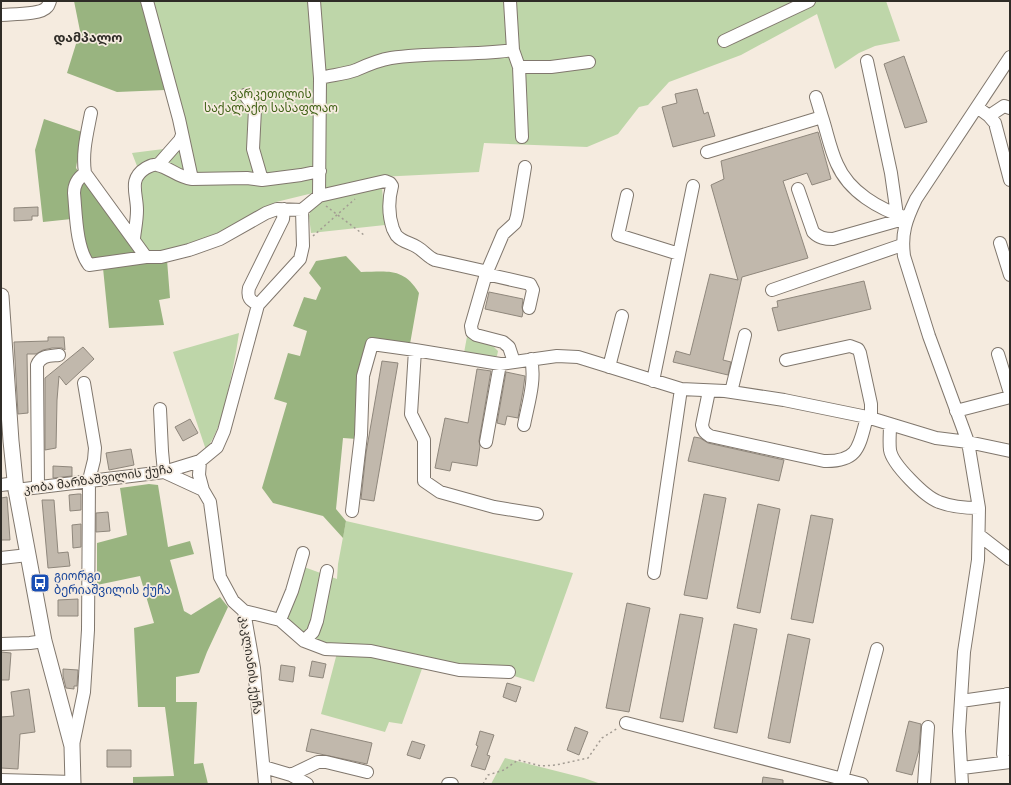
<svg xmlns="http://www.w3.org/2000/svg" width="1011" height="785" viewBox="0 0 1011 785" font-family="Arial,'Noto Sans Georgian',sans-serif">
<rect width="100%" height="100%" fill="#f5ebdf"/>
<!-- green -->
<path fill="#bed6a9" d="M141 1H886L900 41 875 46 859 53 835 69 817 14 741 55 669 82 648 105 639 107 618 134 587 147 484 143 479 172 379 177 276 202 220 234 189 247 159 253 147 252 140 241 142 179 132 153 179 147 172 114Z
M382 187 385 225 311 233 309 216 311 209 320 200Z
M468 331 493 346 498 351 497 356 490 358 464 353Z
M239 333C236 354 232 374 227 395 222 415 218 433 206 450L173 352Z
M346 521 573 573 534 682 514 676V669L458 666 318 642 298 629 285 620 304 567 337 579 338 564Z
M337 653 369 654 423 666 402 724 389 722 385 732 321 714Z
M505 758 584 778 601 784H491Z"/>
<!-- forest -->
<path fill="#99b480" d="M74 1H141L165 90 117 92 67 73 80 31Z
M44 119 82 132 76 168 143 263 167 260 170 298 159 300 164 325 109 328 103 268 85 269 81 218 43 222 35 150Z
M346 256 361 272C388 272 403 267 419 293L410 344 370 338C354 371 356 403 357 439L343 438 336 509 346 521 343 538 323 516 273 503 262 488 287 403 274 399 288 353 300 356 307 331 293 326 304 297 316 300 321 288 309 273 316 261Z
M149 484 158 485 168 547 190 541 194 554 170 560 184 611 191 615 220 597 228 607 207 652 199 673 176 677V702H197L194 764 203 763 208 784H133V777L174 776 165 707H138L134 628 154 623 140 576 97 585V543L127 535 120 488Z"/>
<!-- building -->
<path fill="#c1b8ac" stroke="#8f877c" d="M904 56 927 122 905 128 884 64Z
M697 89 704 114 708 112 715 136 673 147 662 107 677 103 675 94Z
M818 132 831 179 812 185 807 173 783 181 808 258 742 277 723 360 731 362 728 375 673 362 676 351 690 355 710 274 738 280 711 185 724 179 721 161Z
M38 207V216H32V220L14 221V208Z
M864 281 871 309 778 331 772 308 778 307 777 301Z
M489 292 523 299 522 307 523 312 522 317 485 309Z
M48 337H64L65 350 62 348H52L43 350 36 354H27L28 413 18 414 14 342 48 341Z
M83 347 94 359 66 385 59 376 57 400 56 448 45 450V378Z
M382 361 398 363 374 501 361 499 366 453Z
M477 369 491 371 479 441 480 446 477 466 452 462 450 471 435 468 445 418 468 423Z
M506 372 525 376 523 391 518 418 507 416 505 425 497 423Z
M190 419 198 433 183 441 175 427Z
M694 437 700 438 708 443 784 460 779 481 688 461Z
M131 449 134 465 109 470 106 453Z
M53 466 72 467V476L53 478Z
M78 494H81V510L70 511 69 495Z
M704 494 726 498 707 599 684 595Z
M7 497 10 540H1V498Z
M42 500H54L58 553 68 552 70 566 48 568Z
M758 504 780 509 760 613 737 608Z
M108 512 110 531 96 532V513Z
M811 515 833 519 813 623 791 619Z
M81 524V547L73 548 72 525Z
M78 599V616H58V600Z
M627 603 650 608 629 712 606 708Z
M680 614 703 618 683 722 660 718Z
M734 624 757 629 737 733 714 728Z
M788 634 810 639 790 743 768 738Z
M1 652 11 653 9 680H1Z
M312 661 326 664 323 678 309 676Z
M281 665 295 667 293 682 279 680Z
M63 669 78 670 77 686H74V689L66 688 63 676Z
M507 683 521 687 516 702 503 697Z
M29 689 35 732 20 734 18 769 1 768V717L14 716 11 692Z
M909 721 921 724 919 750 912 775 896 771Z
M575 727 588 732 579 755 567 750Z
M311 729 372 743 367 764 306 751Z
M480 731 494 735 487 755 490 756 485 770 471 766 478 746 476 745Z
M412 741 425 745 420 759 407 755Z
M107 750H131V767H107Z
M763 777 783 780V784H762Z"/>
<g fill="none" stroke-linecap="round" stroke-linejoin="round">
<defs>
<path id="minor" d="M147 1 179 119 192 179 247 178 262 180 301 175 320 171
M314 1 320 78 319 196
M510 1 513 50 519 67 522 137
M1 15C11 14 41 15 47 7 49 5 49 3 50 1
M724 41 809 1
M867 61 891 173 897 215
M519 67H551L589 62
M320 78C332 75 345 74 356 70 367 65 378 60 391 58 431 52 473 56 513 50
M245 95 255 109 253 149 262 180
M816 97 822 117
M977 107 989 116 995 123 1010 180
M91 113C87 134 82 152 85 173L146 257
M989 116 1004 106 1010 108
M707 152 822 117C827 132 830 149 837 164 849 192 879 209 907 218
M158 165 180 140 182 135
M525 167 517 216 515 223 503 234 486 274 530 284 533 290 529 308
M85 173C78 178 74 184 74 193 76 214 76 248 89 265L146 257H161L189 250 220 239 266 213 277 209 302 210
M798 189 813 232C819 238 825 239 833 239L907 218
M627 195 618 235 679 254
M134 238C135 229 137 220 137 210 137 193 128 179 146 168 150 166 153 164 157 165 169 167 177 177 192 179
M1000 243 1010 275
M772 290 902 245
M258 305C250 300 247 298 249 288L283 219 284 209
M415 350 411 414 424 440V481L440 492 494 507 537 514
M998 354 1010 393
M786 360 850 346 858 349 860 353 871 404V419
M609 367 622 316
M653 381 693 186
M709 391 702 425C703 431 705 433 710 436L824 461C859 462 859 446 867 417
M731 392 745 335
M160 409 162 451 164 472 203 490
M956 411 1010 397
M524 425C528 404 536 380 531 359
M890 425C890 433 889 442 890 450 892 464 925 497 939 502 952 507 965 508 979 508
M486 442 500 364
M200 461 199 475 203 490 210 502 220 577 233 601 244 611 254 668 265 784
M1 485 16 483
M38 487 37 365C41 355 50 356 59 355
M16 490 164 472 200 461 217 447 224 431 258 305 300 259 303 246 302 210 319 196 385 181 390 183 392 186C388 201 388 214 393 229 395 232 395 235 398 237 403 242 411 243 417 247 424 251 428 257 435 260L484 271 486 274 471 326 472 332 476 335 503 342 509 347 514 362
M352 511 361 435 363 376 372 344 415 350 500 364 557 356 578 357 681 389 725 391 784 400 867 417 936 438 968 442 1010 451
M979 535 1010 559
M1 558 28 555
M654 573 681 389
M244 611 280 620 304 641 325 649 371 651 459 670 509 672
M280 620 292 591 303 553
M304 641 313 632 317 621 327 571
M1 644 30 643 44 641
M961 701 1010 694
M626 723 862 784
M73 745 84 692 88 630 89 480 94 460 95 448 84 383
M1003 754 1007 694
M264 767 291 775 318 762H326L367 772
M962 768 1010 762
M291 775 307 784
M842 779 877 649
M1 780 73 782
M448 784H452
M924 784 928 727
M962 784 959 731 964 652 978 560 979 508 968 442 929 336 904 256C901 233 906 220 916 199L1010 57"/>
<path id="major" d="M1 296 11 441 16 490 44 641 72 746 73 784"/>
</defs>
<!-- minor casing -->
<use href="#minor" stroke="#80776d" stroke-width="14"/>
<!-- major casing -->
<use href="#major" stroke="#80776d" stroke-width="17"/>
<!-- path -->
<path stroke="#a29b92" stroke-width="1.5" stroke-dasharray="2 3" stroke-linecap="butt" d="M326 206 364 235
M313 236 355 199
M483 784 488 775 504 770 518 760 541 766 556 765 588 758 602 738 618 728"/>
<!-- minor -->
<use href="#minor" stroke="#fff" stroke-width="12"/>
<!-- major -->
<use href="#major" stroke="#fff" stroke-width="15"/>
</g>
<!-- icons -->
<defs>
<symbol id="bus-square" viewBox="-11 -11 22 22"><rect x="-9" y="-9" width="18" height="18" rx="4" fill="#1a4fb4" stroke="#f5ebdf"/><path d="M-5-6H5V4H4V6H2V4H-2V6H-4V4H-5ZM-3.5-4V0h7V-4ZM-3.5 1.2v1.5H-2V1.2ZM2 1.2v1.5H3.5V1.2Z" fill="#fff"/></symbol>
</defs>
<g fill-rule="evenodd">
<use href="#bus-square" x="29" y="572" width="22" height="22"/>
</g>
<g text-anchor="middle" stroke-width="3.5" stroke-linejoin="round" paint-order="stroke">
<!-- park labels -->
<g font-size="12" fill="#416217" stroke="#f5ebdf">
<text x="271" y="98">ვარკეთილის<tspan x="271" dy="14">საქალაქო სასაფლაო</tspan></text>
</g>
<!-- street labels -->
<g font-size="12" fill="#2f2c27" stroke="#f5ebdf">
<text transform="translate(98 479) rotate(-8)" y="4">კობა მარზაშვილის ქუჩა</text>
<text transform="translate(251 665) rotate(82)" y="4">კაკლიანის ქუჩა</text>
</g>
<!-- transit labels -->
<g font-size="12" fill="#164399" stroke="#f5ebdf" text-anchor="start">
<text x="54" y="580">გიორგი<tspan x="54" dy="14">ბერიაშვილის ქუჩა</tspan></text>
</g>
<!-- neighbourhood labels -->
<g font-size="13" font-weight="bold" fill="#2f2c27" stroke="#f5ebdf">
<text x="88" y="42">დამპალო</text>
</g>
</g>
<!-- border -->
<rect width="1011" height="785" fill="none" stroke="#2f2c27" stroke-width="4"/>
</svg>
